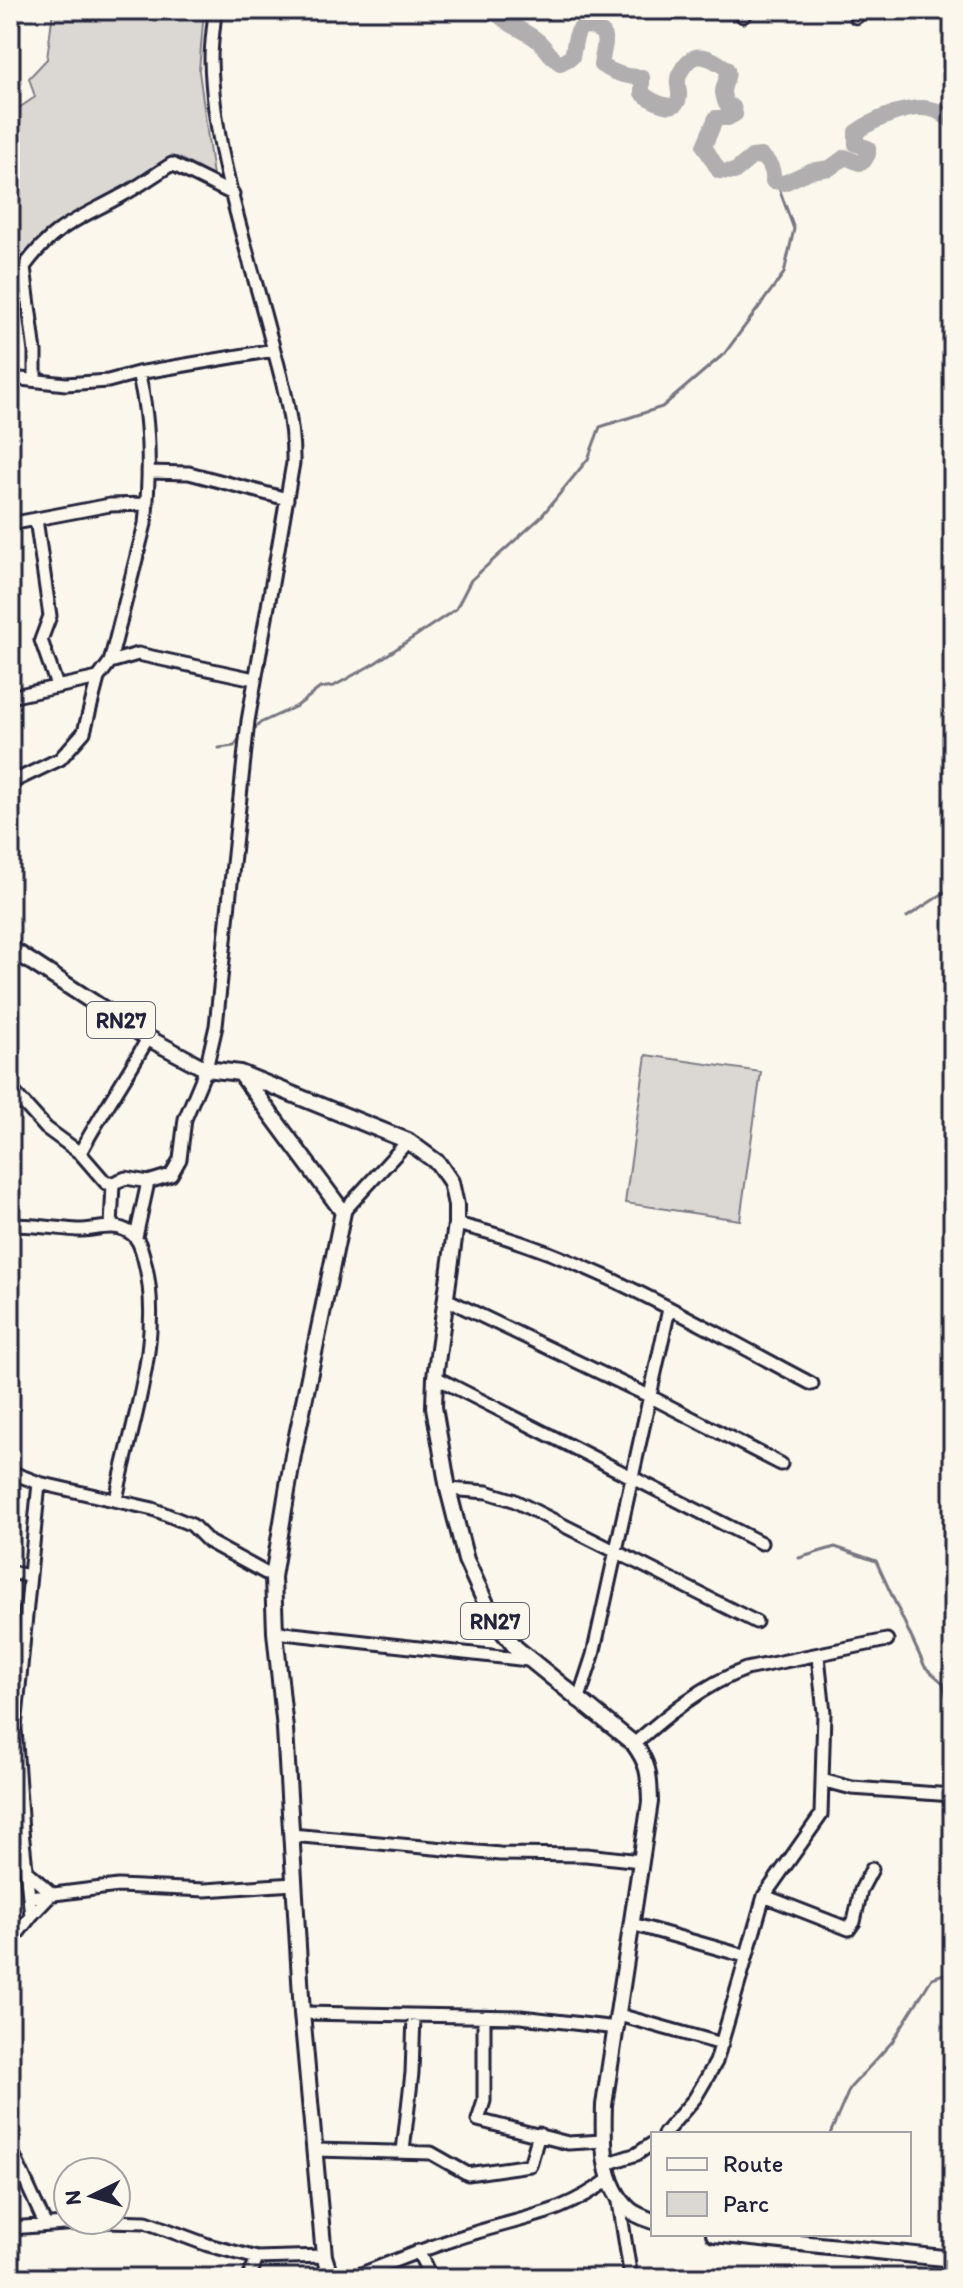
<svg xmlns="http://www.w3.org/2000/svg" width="963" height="2288" viewBox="0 0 963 2288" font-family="Itim,sans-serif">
<rect width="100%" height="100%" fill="#fbf7ec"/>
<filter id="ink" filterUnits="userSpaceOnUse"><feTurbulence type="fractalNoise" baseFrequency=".0125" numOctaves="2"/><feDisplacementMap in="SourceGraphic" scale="16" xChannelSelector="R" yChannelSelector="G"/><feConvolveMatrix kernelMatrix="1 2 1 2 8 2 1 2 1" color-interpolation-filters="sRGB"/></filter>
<g filter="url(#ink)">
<!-- green -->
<path fill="#dbd8d3" stroke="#7e7d87" stroke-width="2" d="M53 10H204L199 71 213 176 177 157 69 221 24 261 10 240V114L35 97 29 78 47 59Z
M646 1055 761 1072 740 1220 625 1203Z"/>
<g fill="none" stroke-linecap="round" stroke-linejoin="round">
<!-- stream -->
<path stroke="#787681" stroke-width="3" d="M252 732 260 723 297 706 320 688 334 686 375 663 456 609 471 580 540 518 588 459 600 427 662 407 725 353 784 273 794 229 777 183
M219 748 234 746 241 736
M907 917 953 887
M799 1558 835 1547 876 1561 925 1667 943 1683 953 1719
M830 2134 850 2088 892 2042 932 1978 953 1971"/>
<!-- river -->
<path stroke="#b1aeb0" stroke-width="16" d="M494 10C506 25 523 29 537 40 546 47 550 57 560 63L572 57C576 39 575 14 603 33L605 43 601 65C614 73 627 78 642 77V93C649 99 677 116 679 97 680 89 675 82 680 73 689 55 699 53 715 61 716 62 725 67 726 68 731 75 723 84 723 92 723 94 725 101 726 104L733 107 735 114 728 118H716L704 146 719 171 734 172 752 157 761 156C770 162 774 170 773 181L784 183 810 171 830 168 845 157 859 163 864 161 868 154V148L856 144V132C873 120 909 104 930 109 940 110 945 117 953 122
M953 89V93"/>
<defs>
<path id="minor" d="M743 16 749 10
M856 17 863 10
M10 380 21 379 66 384 108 381 138 373 274 350
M35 380V352L24 267C54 226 77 220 119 197 137 188 154 175 172 164L233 194
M148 472 189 473 287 499
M36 519 50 616 41 640 57 686
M10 524 110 505 147 504
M110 662 138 654 254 679
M10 697 98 678
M10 783 60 759 84 732 98 678 110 662 145 524C150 474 151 421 138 373
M10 1088 46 1128 80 1153 106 1183H113L126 1178 148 1182 171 1175 180 1159 185 1119 206 1069 216 1026 248 721 293 463C294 418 281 376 269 332 246 243 213 151 211 59 211 43 214 26 215 10
M80 1153C101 1113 127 1077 148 1038
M343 1212 408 1141
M456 1224C583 1253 697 1324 812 1384
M10 1225C33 1225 55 1228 77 1230 92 1231 111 1223 125 1230 138 1235 141 1247 144 1259 165 1337 131 1423 116 1500
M111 1227 113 1183
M136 1237 148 1182
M446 1299 651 1397 781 1464
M435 1377 761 1543
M10 1472 39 1483 153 1509 192 1525 209 1542 273 1577
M448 1489 487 1492 513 1500 756 1622
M10 1572 29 1576
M275 1632 528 1660
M578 1701 593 1655 669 1309
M634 1744C668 1714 703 1685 746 1669L887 1640
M822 1780 852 1788 953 1795
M291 1835 500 1854 586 1855 641 1861
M27 1872 52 1894 31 1916
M764 1896 849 1929 854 1922 861 1890 872 1869
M30 1897 118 1886 205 1890 294 1884
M632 1924 745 1956
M10 1943 31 1916 22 1831 15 1728 39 1483
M302 2013 521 2017 617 2028
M619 2015 722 2044
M484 2017V2101L478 2120 568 2143 603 2141
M664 2134 695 2098 716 2062 764 1896 821 1815 824 1713 818 1656
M10 2147 45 2224
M315 2150 431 2153 468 2174 530 2165 539 2134
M403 2151 412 2073 414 2016
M606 2164 637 2154 653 2143
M618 2196 631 2278
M10 2228 106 2221 146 2222 208 2245 257 2258 324 2256
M418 2251 431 2278
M249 2278 257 2258
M351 2278C392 2262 432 2245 474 2233 529 2216 563 2214 611 2178"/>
<path id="major" d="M10 948 148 1038 206 1069 240 1073 408 1141 438 1163 451 1182 456 1205V1224L435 1377 434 1407 448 1489 466 1560 493 1619 516 1648 634 1744C650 1766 649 1776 650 1802L604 2105C603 2140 601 2184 630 2210 636 2215 645 2218 653 2221
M241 1074 343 1212 293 1455 273 1577 275 1632 285 1729 302 2013 324 2256 331 2278
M714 2234 953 2259"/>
</defs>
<!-- minor casing -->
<use href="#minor" stroke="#22223b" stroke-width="17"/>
<!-- major casing -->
<use href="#major" stroke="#22223b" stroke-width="20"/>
<!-- minor -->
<use href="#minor" stroke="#fbf7ec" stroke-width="11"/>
<!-- major -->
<use href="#major" stroke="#fbf7ec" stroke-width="14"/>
</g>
</g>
<g text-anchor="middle" stroke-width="6" stroke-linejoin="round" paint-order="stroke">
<!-- shield labels -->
<g fill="#fbf7ec" stroke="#636270" stroke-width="2">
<rect x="87" y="1002" width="68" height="36" rx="6"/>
<rect x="461" y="1603" width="68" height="36" rx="6"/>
</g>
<g font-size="22" font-weight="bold" fill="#22223b">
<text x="121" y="1028">RN27</text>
<text x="495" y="1629">RN27</text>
</g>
</g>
<!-- margin -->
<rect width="963" height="2288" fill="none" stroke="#fbf7ec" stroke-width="40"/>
<rect x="20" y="20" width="923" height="2248" fill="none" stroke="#22223b" stroke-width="3" filter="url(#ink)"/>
<!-- legend -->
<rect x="651" y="2132" width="260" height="104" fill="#fbf7ec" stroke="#a4a2a5" stroke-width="2"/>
<rect x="667" y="2158" width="40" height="12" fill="#fbf7ec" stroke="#a4a2a5" stroke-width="2"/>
<text x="723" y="2172" font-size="24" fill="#22223b">Route</text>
<rect x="667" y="2192" width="40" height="24" fill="#dbd8d3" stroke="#a4a2a5" stroke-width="2"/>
<text x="723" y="2212" font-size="24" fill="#22223b">Parc</text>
<!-- north arrow -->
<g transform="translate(92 2196) rotate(265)"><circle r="38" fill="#fbf7ec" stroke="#a4a2a5" stroke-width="2"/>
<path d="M0-6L14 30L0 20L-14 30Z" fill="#22223b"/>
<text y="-12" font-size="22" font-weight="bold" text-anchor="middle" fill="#22223b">N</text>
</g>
</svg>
